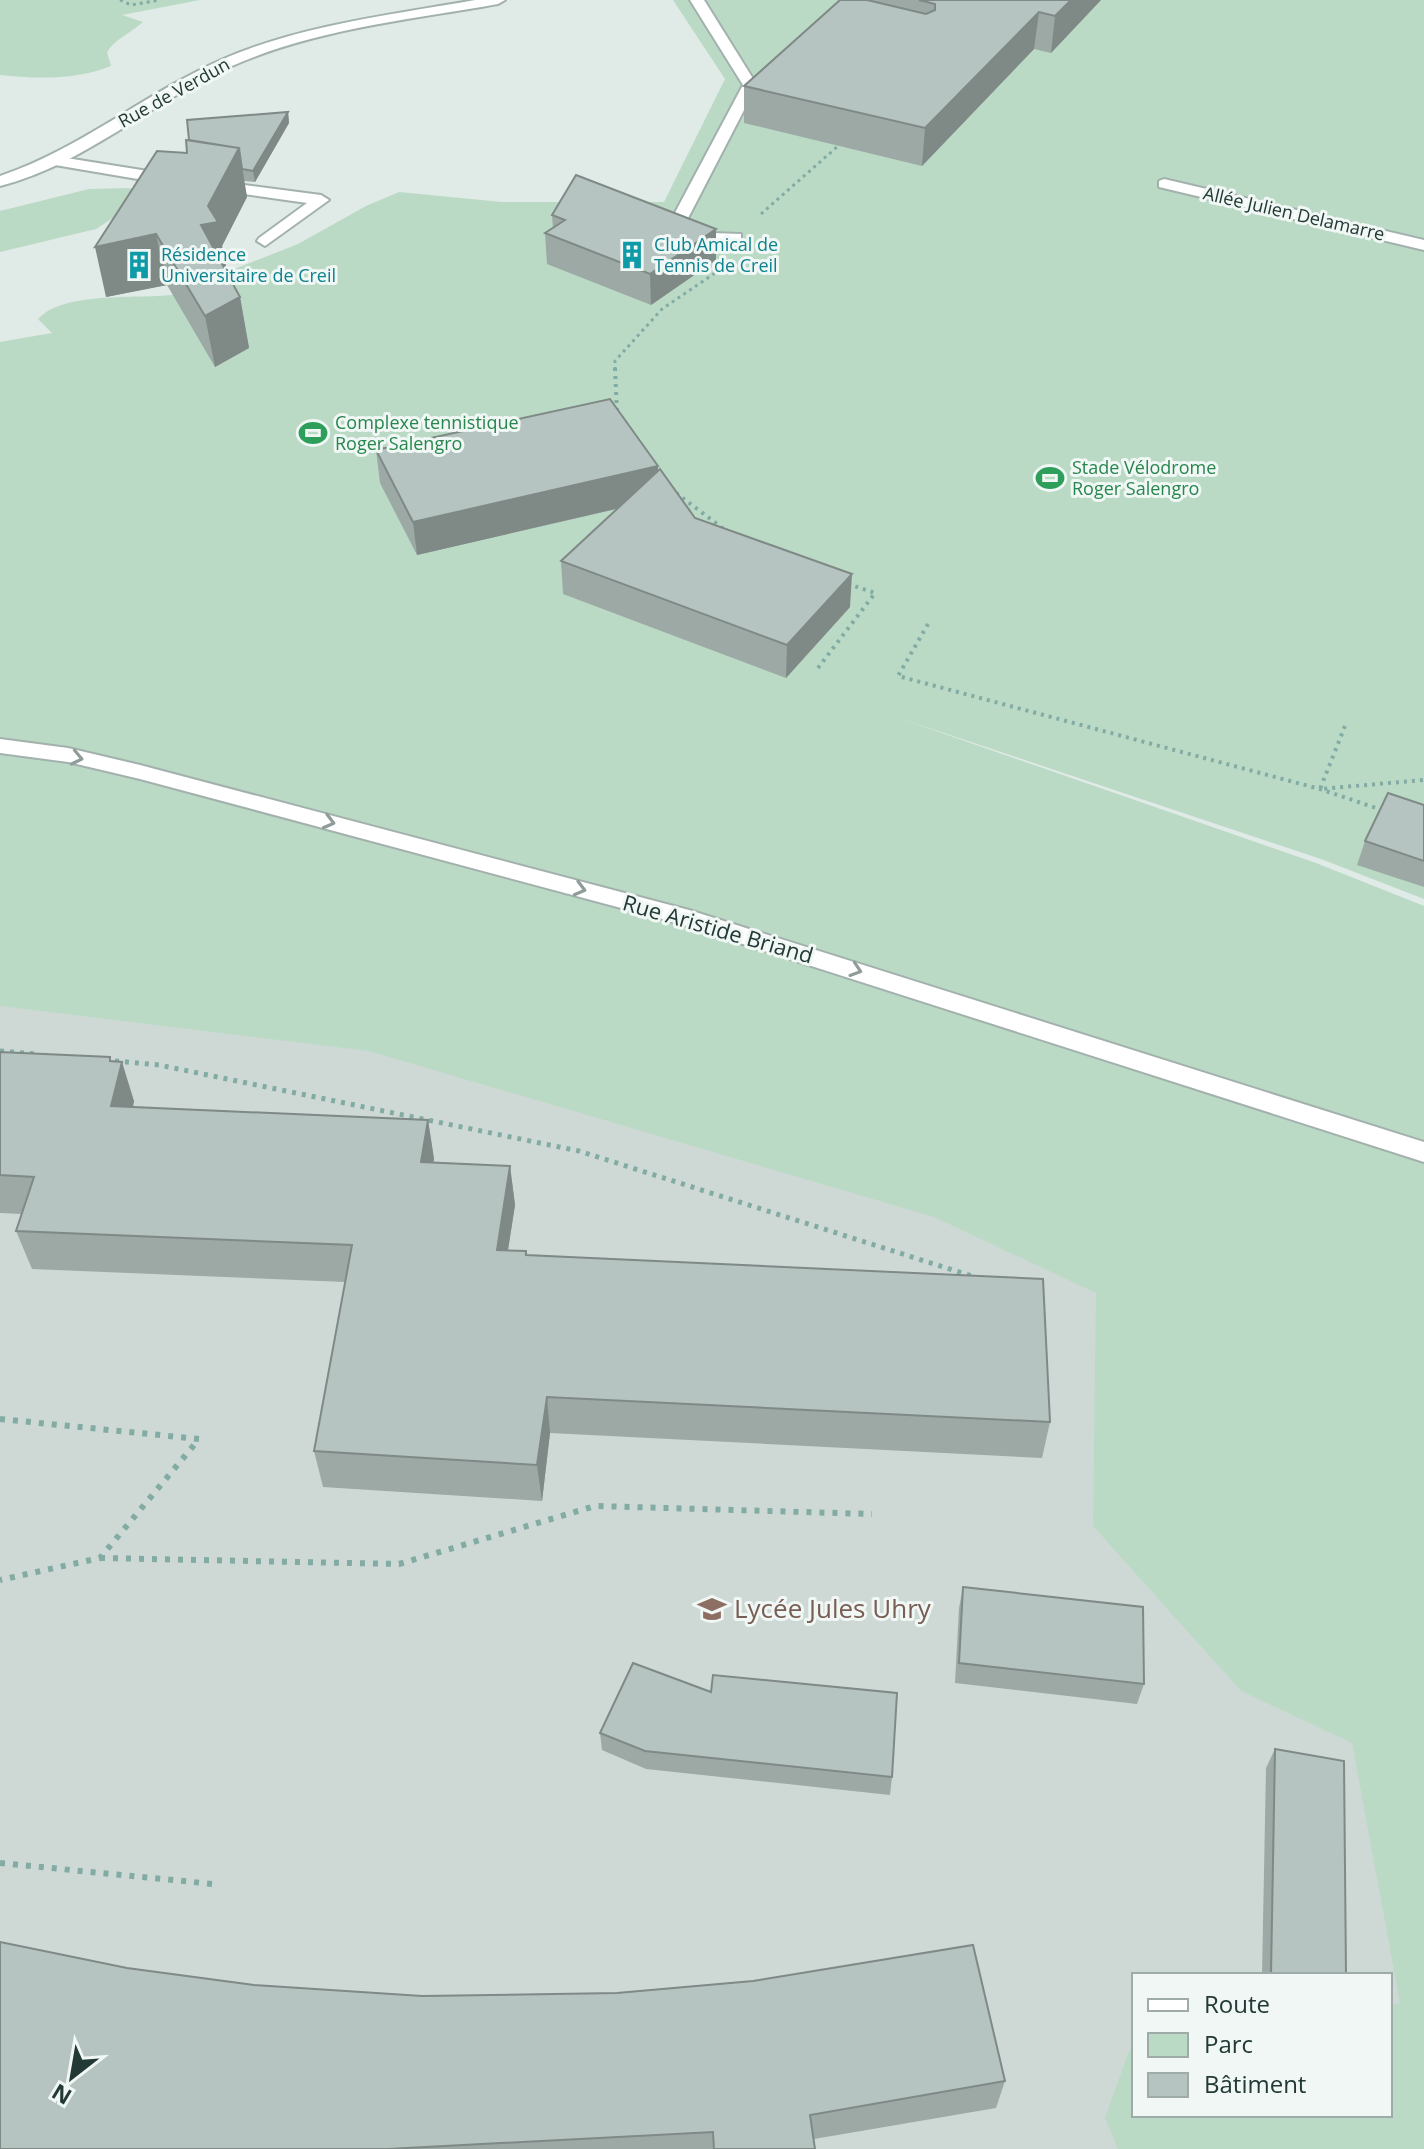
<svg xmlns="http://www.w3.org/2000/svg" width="1424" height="2149" viewBox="0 0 1424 2149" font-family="'Open Sans',sans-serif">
<rect width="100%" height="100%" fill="#e0eae6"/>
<!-- built -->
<path fill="#ced9d5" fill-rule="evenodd" d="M0 786 1300 1159 1424 2149H0ZM1134 1975H1390V2115H1134Z"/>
<!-- green -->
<path fill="#badac6" d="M0 0H200L122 15 143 22C131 33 116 38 107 52L111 66C76 80 37 79 0 75Z
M673 0H1424V899L1321 859 899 718 1316 863 1424 906V2149H1118L1105 2118 1129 2051 1134 2050V2115H1390V2005L1400 2003 1352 1743 1241 1691 1093 1526 1096 1293 934 1217 369 1051 0 1006V342L52 333 38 319C64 291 136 299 172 295 187 294 201 289 216 286L227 272 298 244 366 206 399 192 502 202H664L725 79Z
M127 188 153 192 96 229 0 252V211L89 189Z"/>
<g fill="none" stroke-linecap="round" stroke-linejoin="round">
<defs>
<path id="lane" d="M690 0H704L757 85 686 222 712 233 741 234V240C717 246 687 241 669 224L743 85Z
M54 156 173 175 181 180 173 185 49 164 46 161Z
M1164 179 1424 240V250L1159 187V181Z
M214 181 321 195 329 200 265 246 257 241 259 238 307 203 209 189V183Z"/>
<path id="street" d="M475 0H505L498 4C409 20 315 29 232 66 152 101 86 164 0 186V176C80 149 144 94 221 60 301 25 390 15 475 0Z
M0 739 68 748 140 765 689 910 1424 1142V1162L677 923 140 779 68 762 0 753Z"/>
</defs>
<!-- lane casing -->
<use href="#lane" stroke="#a3b1ad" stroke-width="4"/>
<!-- street casing -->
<use href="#street" stroke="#a3b1ad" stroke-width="4"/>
<!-- path-far3 -->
<path stroke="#82aba3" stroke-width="3" stroke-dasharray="3 4" stroke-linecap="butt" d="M120 0 131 5 159 0
M761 214 838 146
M615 370V361L662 309 715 273"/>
<!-- path-far2 -->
<path stroke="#82aba3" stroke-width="4" stroke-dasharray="3 5" stroke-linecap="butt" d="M615 368 617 413
M676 493 725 530
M928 624 898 676 1320 789 1385 811
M818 668 875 593 848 584
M1345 726 1320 789 1424 780"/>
<!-- path-far1 -->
<path stroke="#82aba3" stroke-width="5" stroke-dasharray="4 6" stroke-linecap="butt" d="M0 1051 35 1054
M105 1060 159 1065 579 1151 978 1278"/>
<!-- path -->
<path stroke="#82aba3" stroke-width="6" stroke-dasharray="5 8" stroke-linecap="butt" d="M0 1419 199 1439 100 1558 0 1580
M100 1558 399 1564 595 1506 872 1514
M0 1863 213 1884"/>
<!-- lane -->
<use href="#lane" fill="#fff" fill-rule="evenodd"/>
<!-- street -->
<use href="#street" fill="#fff" fill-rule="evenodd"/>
</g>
<!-- wall -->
<path fill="#9ca9a5" d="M840 0H1101L1051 53 1034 49 922 166 744 123V86Z
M288 112 289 123 255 182 244 181 247 197 222 246 227 272 240 297 249 348 215 367 167 285 106 297 187 153 189 140Z
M552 215 716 260 651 305 547 264 545 233 553 228Z
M376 450 658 466V470L695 518 850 607 786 678 563 594 561 561 617 509 417 555 380 483Z
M1424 805V887L1357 865 1365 841Z
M0 1052 112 1061 134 1101 133 1107 428 1120 434 1159 433 1162 510 1166 515 1205 508 1250 527 1255 1050 1422 1042 1458 550 1433 542 1501 323 1487 314 1451 345 1282 32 1269 16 1231 22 1214 0 1213Z
M963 1587 1144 1684 1137 1704 955 1683 959 1608Z
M600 1733 892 1777 890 1795 646 1769 602 1750Z
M1275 1749 1346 1975H1262L1266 1768Z
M127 1968 254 1985 1005 2081 996 2108 814 2139 815 2149H0Z"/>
<!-- shaded-wall -->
<path fill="#7f8986" d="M1071 0H1101L1051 53 1055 16Z
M1039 12 1034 49 922 166 925 128Z
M288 112 289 123 255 182 253 171Z
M239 148 247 197 222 246 227 272 201 225 208 206Z
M716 229V260L651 305 650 274Z
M156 234 167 285 106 297 95 247Z
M240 297 249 348 215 367 205 316Z
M658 466V499L417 555 413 522Z
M852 574 850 607 786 678 787 645Z
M110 1057 118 1080 122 1062 134 1101 124 1145 111 1106Z
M428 1120 434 1159 428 1200 421 1162Z
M510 1166 515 1205 502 1288 497 1250Z
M547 1397 550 1433 542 1501 537 1465Z"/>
<!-- building -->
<path fill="#b5c4c0" stroke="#7f8986" stroke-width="2" d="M840 0H867L926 14 935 10V4L919 0H1071L1055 16 1039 12 925 128 744 86Z
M288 112 253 171 242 169 239 148 189 140 187 120Z
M186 140 239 148 208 206 218 222 201 225 240 297 205 316 156 234 95 247 157 151 187 153Z
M576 175 716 229 650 274 545 233 565 220 552 215Z
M610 399 658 466 413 522 376 450Z
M660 469 695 518 852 574 787 645 561 561Z
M1388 793 1424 805V861L1365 841Z
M0 1052 110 1057V1061L122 1062 111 1106 428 1120 421 1162 510 1166 497 1250 526 1251V1255L1043 1279 1050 1422 547 1397 537 1465 314 1451 352 1245 16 1231 34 1177 0 1175Z
M963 1587 1143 1607 1144 1684 959 1663Z
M633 1663 711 1692 713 1675 897 1693 892 1777 645 1751 600 1733Z
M1275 1749 1344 1761 1346 1975H1271Z
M0 1942 127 1968 254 1985 422 1996 617 1993 753 1981 973 1945 1005 2081 810 2115 815 2149H714L713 2132 388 2149H0Z"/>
<!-- one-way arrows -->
<defs><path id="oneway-chevron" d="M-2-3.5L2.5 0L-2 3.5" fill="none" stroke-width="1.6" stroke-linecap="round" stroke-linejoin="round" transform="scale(2)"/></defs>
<g stroke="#909c9a">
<use href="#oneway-chevron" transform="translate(77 758) rotate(12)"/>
<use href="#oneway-chevron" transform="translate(329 822) rotate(15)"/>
<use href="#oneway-chevron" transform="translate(580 889) rotate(15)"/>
<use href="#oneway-chevron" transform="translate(856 970) rotate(18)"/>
</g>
<!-- icons -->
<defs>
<symbol id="building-bare" viewBox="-9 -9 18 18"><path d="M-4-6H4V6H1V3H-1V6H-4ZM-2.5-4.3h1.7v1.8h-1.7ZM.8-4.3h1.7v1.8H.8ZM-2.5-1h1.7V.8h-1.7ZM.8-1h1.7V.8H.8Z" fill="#0f9aa8" stroke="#f0f7f4" stroke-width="2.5" paint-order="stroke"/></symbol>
<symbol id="stadium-bare" viewBox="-9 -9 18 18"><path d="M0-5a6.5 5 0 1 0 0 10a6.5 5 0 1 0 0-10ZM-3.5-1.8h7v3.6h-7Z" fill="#2e9e5b" stroke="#f0f7f4" stroke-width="2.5" paint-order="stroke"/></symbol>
<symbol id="school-bare" viewBox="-9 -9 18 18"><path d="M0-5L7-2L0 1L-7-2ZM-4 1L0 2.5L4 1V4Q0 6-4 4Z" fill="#8d6e63" stroke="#f0f7f4" stroke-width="2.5" paint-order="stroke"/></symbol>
</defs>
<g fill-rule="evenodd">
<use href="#building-bare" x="612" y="235" width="40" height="40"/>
<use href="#building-bare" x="119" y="245" width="40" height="40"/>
<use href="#stadium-bare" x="293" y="413" width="40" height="40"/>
<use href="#stadium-bare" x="1030" y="458" width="40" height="40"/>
<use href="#school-bare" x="692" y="1589" width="40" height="40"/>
</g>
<g text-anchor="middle" stroke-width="6" stroke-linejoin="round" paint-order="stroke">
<!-- far-street labels -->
<g font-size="18" fill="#223935" stroke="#f0f7f4">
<text transform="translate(174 93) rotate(-29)" y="6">Rue de Verdun</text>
<text transform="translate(1294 214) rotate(13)" y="6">Allée Julien Delamarre</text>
</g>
<!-- far-culture labels -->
<g font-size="18" fill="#0d838f" stroke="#f0f7f4" text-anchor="start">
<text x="654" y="251">Club Amical de<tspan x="654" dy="21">Tennis de Creil</tspan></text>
<text x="161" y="261">Résidence<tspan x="161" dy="21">Universitaire de Creil</tspan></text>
</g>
<!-- far-leisure labels -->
<g font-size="18" fill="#27864d" stroke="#f0f7f4" text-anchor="start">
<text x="335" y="429">Complexe tennistique<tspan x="335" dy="21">Roger Salengro</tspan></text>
<text x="1072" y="474">Stade Vélodrome<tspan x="1072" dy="21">Roger Salengro</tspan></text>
</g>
<!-- street labels -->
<g font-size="22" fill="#223935" stroke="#f0f7f4">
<text transform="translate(718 929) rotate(16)" y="8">Rue Aristide Briand</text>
</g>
<!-- near-education labels -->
<g font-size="26" fill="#785e54" stroke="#f0f7f4" text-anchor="start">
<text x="734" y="1618">Lycée Jules Uhry</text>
</g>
</g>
<!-- legend -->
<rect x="1132" y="1973" width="260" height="144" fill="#f0f7f4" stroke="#9eaba8" stroke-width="2"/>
<rect x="1148" y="1999" width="40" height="12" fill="#ffffff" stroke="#9eaba8" stroke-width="2"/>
<text x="1204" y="2013" font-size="24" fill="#223935">Route</text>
<rect x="1148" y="2033" width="40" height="24" fill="#badac6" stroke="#9eaba8" stroke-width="2"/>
<text x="1204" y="2053" font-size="24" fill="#223935">Parc</text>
<rect x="1148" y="2073" width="40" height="24" fill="#b5c4c0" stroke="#9eaba8" stroke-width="2"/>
<text x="1204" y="2093" font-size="24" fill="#223935">Bâtiment</text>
<!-- north arrow -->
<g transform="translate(72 2077) rotate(211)" stroke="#f0f7f4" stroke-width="6" paint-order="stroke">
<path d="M0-6L14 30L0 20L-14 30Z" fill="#223935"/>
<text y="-12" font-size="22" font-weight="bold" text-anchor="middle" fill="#223935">N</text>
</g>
</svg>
